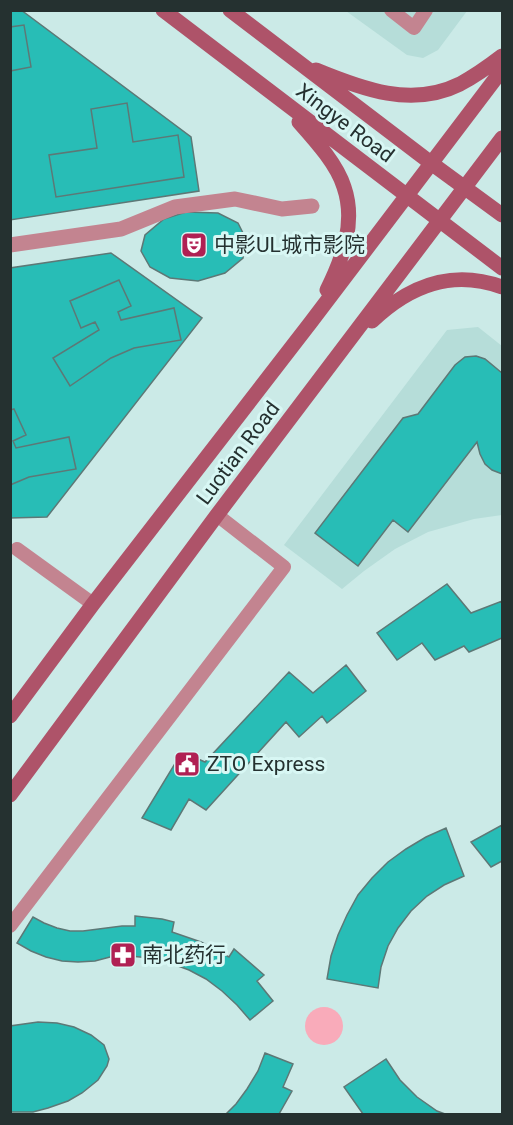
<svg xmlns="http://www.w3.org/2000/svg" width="513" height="1125" viewBox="0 0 513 1125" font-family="Roboto,'Noto Sans SC',sans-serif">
<rect width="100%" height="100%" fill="#cbeae7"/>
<!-- built -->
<path fill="#b6ddd9" d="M346 11H467L438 50 423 58 407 55Z
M478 327 502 346V515L474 519 428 532 395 549 364 571 342 589 284 545 447 330Z"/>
<!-- green -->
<path fill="#f9abba" d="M305 1026a19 19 0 1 1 38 0a19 19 0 1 1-38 0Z"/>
<!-- building -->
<path fill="#28bdb6" stroke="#5d7876" stroke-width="1.5" d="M10 10H21L191 137 199 191 10 220Z
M24 25 31 67 10 71V27Z
M127 103 133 142 178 135 184 177 56 197 49 155 97 148 91 109Z
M186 212 218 213 238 223 246 239 243 258 225 273 198 281 170 278 150 267 141 251 145 235 164 219Z
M111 253 202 318 47 517 10 518V268Z
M119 280 131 306 118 312 121 320 174 308 181 340 134 348 111 358 70 386 53 358 99 330 95 322 81 328 70 301Z
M476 356 485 359 502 373V474L492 470 485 464 480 454 477 442 408 532 393 520 358 566 315 533 403 418 418 414 455 365 465 357Z
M14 409 26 435 13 441 16 448 69 437 76 469 29 477 10 485V410Z
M447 584 471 613 502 601V638L469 652 464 646 435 660 422 643 397 660 377 633Z
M346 665 366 691 327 723 322 716 299 737 286 722 206 810 189 799 171 830 142 818 182 752 205 762 289 672 313 693Z
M502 825V861L491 867 471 842Z
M446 828 464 876 444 885 427 896 411 911 398 928 388 946 381 967 378 988 327 979 331 956 338 935 347 915 358 895 372 878 388 862 406 849 426 837Z
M135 916 162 919 174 922 172 932 201 942 229 957 234 949 264 975 257 981 273 1001 250 1020 237 1005 222 991 206 979 189 970 170 963 150 958 130 956 110 957 95 961 78 962 62 961 46 957 31 951 17 943 33 917 44 923 57 928 70 931H83L122 926H135Z
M38 1022 57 1023 74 1027 91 1035 104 1045 109 1059 107 1066 98 1080 82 1093 68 1101 48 1108 33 1112H10V1026Z
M265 1053 293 1064 283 1087 292 1091 279 1114H226L236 1104 247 1089 258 1071Z
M386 1059 400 1080 417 1097 437 1111 445 1114H363L344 1087Z"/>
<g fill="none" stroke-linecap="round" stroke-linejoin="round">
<!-- service -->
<path stroke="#c38490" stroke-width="14" d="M391 10 414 28 426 10
M17 549 93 604
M10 926 284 567 217 515"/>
<!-- pedestrian -->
<path stroke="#c38490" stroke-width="15" d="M10 245 121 229 175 207 235 199 282 209 312 206"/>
<!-- secondary -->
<path stroke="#ae5369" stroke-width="15" d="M163 10 502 268
M230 10 431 163 502 215
M316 70C362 89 412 108 460 84 475 76 489 66 502 56
M299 122C315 140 337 164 344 187 356 222 343 258 327 290
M372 321C410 285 452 269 502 287
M10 716 93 604 311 322 502 70
M10 795 217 515 502 138"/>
</g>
<!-- icons -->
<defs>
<symbol id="theatre-square" viewBox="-11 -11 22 22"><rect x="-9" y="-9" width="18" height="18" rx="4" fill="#b02053" stroke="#d8f7f4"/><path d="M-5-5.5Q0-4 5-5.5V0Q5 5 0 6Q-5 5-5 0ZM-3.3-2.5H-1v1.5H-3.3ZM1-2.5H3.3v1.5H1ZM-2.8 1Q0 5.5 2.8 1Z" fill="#fff"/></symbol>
<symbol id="civic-square" viewBox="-11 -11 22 22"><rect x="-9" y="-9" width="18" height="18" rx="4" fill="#b02053" stroke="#d8f7f4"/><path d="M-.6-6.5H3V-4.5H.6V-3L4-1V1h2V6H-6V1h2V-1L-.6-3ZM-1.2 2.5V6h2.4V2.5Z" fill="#fff"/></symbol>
<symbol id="pharmacy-square" viewBox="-11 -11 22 22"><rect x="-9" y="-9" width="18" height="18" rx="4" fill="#b02053" stroke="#d8f7f4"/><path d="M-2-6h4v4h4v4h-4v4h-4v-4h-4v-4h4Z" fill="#fff"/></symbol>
</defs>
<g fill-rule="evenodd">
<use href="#theatre-square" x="179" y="230" width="30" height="30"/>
<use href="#civic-square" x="172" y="749" width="30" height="30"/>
<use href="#pharmacy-square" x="108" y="940" width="30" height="30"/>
</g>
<g text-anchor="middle" stroke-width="6" stroke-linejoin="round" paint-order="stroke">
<!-- street labels -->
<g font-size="21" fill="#253130" stroke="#d8f7f4">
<text transform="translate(345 123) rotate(37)" y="7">Xingye Road</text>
<text transform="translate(238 453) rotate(-53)" y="7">Luotian Road</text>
</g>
<!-- poi labels -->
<g font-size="21" fill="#253130" stroke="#d8f7f4" text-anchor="start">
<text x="214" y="252">中影UL城市影院</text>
<text x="207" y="771">ZTO Express</text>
<text x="142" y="962">南北药行</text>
</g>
</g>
<!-- border -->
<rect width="513" height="1125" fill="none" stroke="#253130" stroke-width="24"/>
</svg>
